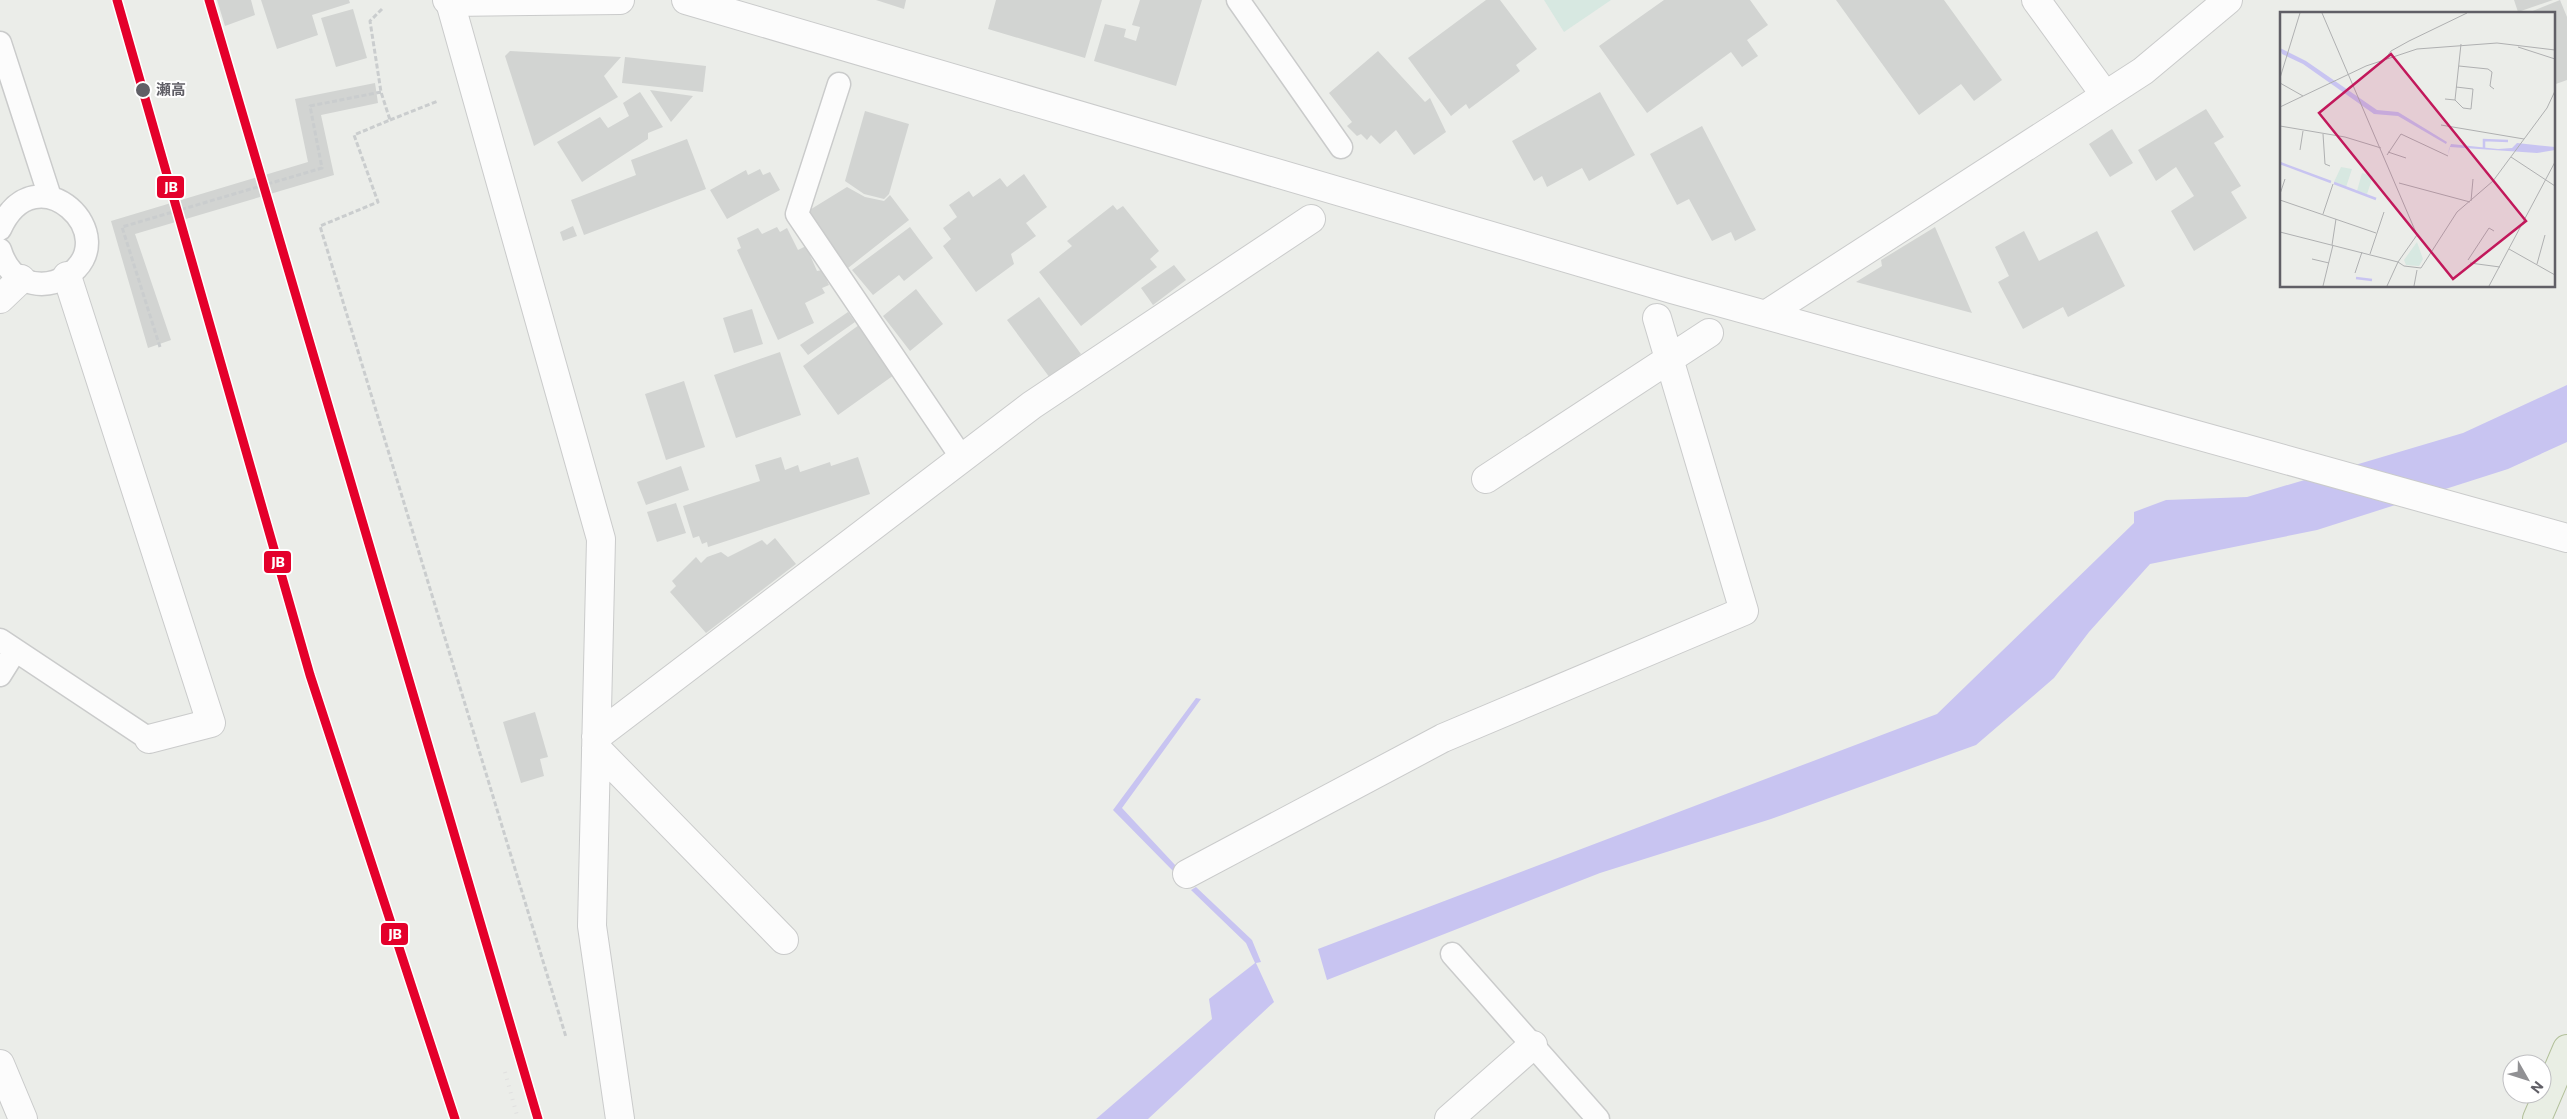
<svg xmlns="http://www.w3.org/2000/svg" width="2567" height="1119" viewBox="0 0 2567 1119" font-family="Commissioner,'Noto Sans JP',sans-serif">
<rect width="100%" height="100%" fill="#ebede9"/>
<!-- green -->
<path fill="#d7e8e1" d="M1544 0H1611L1564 32Z"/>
<!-- water -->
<path fill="#c8c4f1" d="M2567 385V442L2508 469 2317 530 2150 564 2089 632 2054 678 1976 745 1771 819 1600 873 1327 980 1318 949 1937 714 2134 523V512L2166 500 2247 497 2463 433Z
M1196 698 1201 699 1122 808 1176 866 1173 871 1113 810Z
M1196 887 1252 940 1261 962 1256 963 1274 1002 1148 1119H1096L1212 1019 1209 999 1255 963 1246 943 1191 890Z"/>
<!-- building -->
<path fill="#d2d4d2" d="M217 0H251L255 15 225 26Z
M261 0H349L350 3 312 15 318 35 277 49Z
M876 0H906L904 9Z
M996 0H1102L1085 58 988 29Z
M1140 0H1202L1176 86 1094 61 1105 24 1126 29 1124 37 1136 41 1140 27 1132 25Z
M1486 0H1500L1537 49 1516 65 1520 71 1469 109 1466 104 1451 116 1408 58Z
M1664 0H1750L1768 25 1747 40 1758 56 1742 67 1731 52 1647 113 1599 46Z
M1836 0H1944L2002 80 1974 101 1961 84 1919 115Z
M2514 0H2553L2518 12Z
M2560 0 2567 17V80L2553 85V14H2525Z
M353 9 367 58 336 67 321 18Z
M510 51 621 57 604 76 618 97 534 146 505 56Z
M1378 51 1425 102 1430 98 1446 132 1414 155 1396 130 1380 144 1371 135 1367 140 1361 134 1357 136 1347 126 1352 122 1329 93Z
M625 57 706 66 703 92 622 83Z
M375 83 378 103 321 115 334 175 135 234 171 340 148 348 111 221 308 162 295 99Z
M650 90 693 96 671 122Z
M640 92 663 127 648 133V139L582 182 557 142 600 117 608 128 629 116 623 103Z
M1600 92 1635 155 1589 181 1582 168 1547 187 1542 176 1534 181 1512 141Z
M2206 109 2224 137 2214 143 2241 186 2231 192 2247 218 2194 251 2171 211 2194 196 2176 167 2156 181 2138 150Z
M865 111 909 124 889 194 884 199 864 194 845 181Z
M1702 126 1756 230 1735 241 1731 232 1712 241 1689 199 1677 205 1650 154Z
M2112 129 2133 163 2110 177 2089 144Z
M687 139 706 189 584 235 571 200 636 175 631 160Z
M760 169 763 175 770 172 780 190 727 219 710 190 746 170 748 175Z
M1024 174 1047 207 1026 223 1036 236 1011 254 1014 264 976 292 943 246 951 239 943 228 957 217 949 205 969 191 973 197 1000 178 1007 187Z
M847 187 865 197 884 201 890 195 909 220 848 268 808 211Z
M1113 205 1117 210 1123 206 1159 251 1150 259 1157 267 1081 326 1039 272 1072 246 1067 241Z
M573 226 577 236 563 241 560 232Z
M777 227 780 232 787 228 798 250 806 246 817 271 822 270 829 285 822 288 825 293 805 303 814 323 778 340 737 250 741 248 737 238 758 228 762 234Z
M910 227 933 258 904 281 899 275 873 295 852 270Z
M1935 227 1972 313 1856 282 1882 266 1881 260Z
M2024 231 2039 261 2097 231 2125 286 2068 317 2063 307 2023 329 1998 282 2009 276 1995 247Z
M1174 265 1186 280 1153 305 1141 288Z
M916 289 943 324 910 351 883 316Z
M1039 297 1081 354 1050 378 1007 320Z
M752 309 763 344 734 353 723 318Z
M848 312 855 322 808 355 800 345Z
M859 325 894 375 838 415 803 366Z
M780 352 801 415 736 438 714 375Z
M684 381 705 447 666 460 645 394Z
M781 457 785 470 798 465 800 472 830 462 831 466 858 457 870 494 708 547 707 542 702 544 699 536 693 538 683 506 760 481 755 465Z
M681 466 689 490 646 505 637 482Z
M676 503 686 533 657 542 647 512Z
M775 538 796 564 706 633 670 592 676 586 672 581 696 557 701 563 707 557 721 552 728 557 762 540 767 545Z
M535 712 548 757 540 759 544 776 521 783 503 722Z"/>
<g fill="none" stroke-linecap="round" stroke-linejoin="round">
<defs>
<path id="lane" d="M1238 0 1341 147
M0 43 50 197
M839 84 797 214 962 458
M0 229C36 149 127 237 67 276 53 285 38 286 23 280 11 274 4 263 0 250
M0 640 149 739
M0 675 15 651
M1452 954 1598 1119"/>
<path id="street" d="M2036 0 2105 95
M450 2 601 539 592 926 620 1119
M67 276 211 723 149 739
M0 299 21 279
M1767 314 2143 71 2228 0
M1486 479 1709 333
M596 737 1032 405 1311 219
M596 748 784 940
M1187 874 1443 738 1744 611 1657 318
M1449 1119 1533 1045"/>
<path id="secondary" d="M447 0 450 2 620 0
M686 0 1672 289 2567 538
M0 1064 23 1119"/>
<path id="highway" d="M2537 1119 2567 1049"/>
</defs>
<!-- lane casing -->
<use href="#lane" stroke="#cacbcb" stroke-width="25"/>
<!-- street casing -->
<use href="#street" stroke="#cacbcb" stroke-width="30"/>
<!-- secondary casing -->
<use href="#secondary" stroke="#cacbcb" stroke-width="30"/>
<!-- highway casing -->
<use href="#highway" stroke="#b2c09a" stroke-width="30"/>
<!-- path -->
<path stroke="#cacdce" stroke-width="3" stroke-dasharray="5 2.5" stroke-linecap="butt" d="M382 9 370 21 381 92 390 120 354 135 378 202 320 226 566 1037
M390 120 438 101
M160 347 122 227 322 168 310 106 381 92"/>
<!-- lane -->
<use href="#lane" stroke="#fcfcfc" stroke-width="22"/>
<!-- street -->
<use href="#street" stroke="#fcfcfc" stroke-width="28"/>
<!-- secondary -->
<use href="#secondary" stroke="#fcfcfc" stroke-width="28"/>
<!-- highway -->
<use href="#highway" stroke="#e9eee4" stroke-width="28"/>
<!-- rail -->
<path stroke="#e1e1e0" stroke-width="4" stroke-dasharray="1 6" stroke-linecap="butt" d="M505 1072 518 1119"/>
<defs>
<path id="rail-1" d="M117 0 310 675 455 1119
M209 0 538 1119"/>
</defs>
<!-- rail-1 casing -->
<use href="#rail-1" stroke="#fff" stroke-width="12"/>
<!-- rail-1 -->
<use href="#rail-1" stroke="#e4002b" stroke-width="9"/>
</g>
<!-- markers -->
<circle fill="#605f66" stroke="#fff" stroke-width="2" cx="143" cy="90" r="8"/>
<g text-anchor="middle" stroke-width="4" stroke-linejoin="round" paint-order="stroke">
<!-- stop labels -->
<g font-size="15" font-weight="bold" fill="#605f66" stroke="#fff" text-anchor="start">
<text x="156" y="95">瀬高</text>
</g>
</g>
<!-- overview -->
<g transform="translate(2280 12)">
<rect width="275" height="275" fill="#ebede9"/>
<path d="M61 155 72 157 66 175 54 170ZM82 161 93 164 87 182 77 179ZM137 230 143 247 139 254 126 253 124 248Z" fill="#d7e8e1"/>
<path d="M0 36 26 49 97 98 118 100 167 130 166 132 118 104 94 102 23 52 2 42ZM237 131 275 135V138L257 141 170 135 168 143 169 137 171 132 218 137 232 136Z" fill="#c8c4f1"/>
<path fill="none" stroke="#c8c4f1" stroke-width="2.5" d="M204 136V128L228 129M0 151 51 170M54 171 96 187M76 266 92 268"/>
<path fill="none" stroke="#afb0b1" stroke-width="1" d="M42 1 137 223 150 238M238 35 275 47M106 46 111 39 129 29 187 1M179 54 208 57 212 60 210 74 214 77M0 66 20 1M0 71 23 84M165 87 175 88 181 32M175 88 183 96 191 97 193 77 176 75M0 95 86 54 137 37 217 31 275 38M161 113 244 127M0 114 65 125 101 136M43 122 45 152 50 154M20 138 23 119M108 140 126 146M107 143 121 122 168 144M231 145 275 174M119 171 190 190M0 182 5 167M0 188 96 221M191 189 193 167M43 202 53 172M0 220 118 250M52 233 56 207M229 237 275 263M90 242 104 200M32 247 49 251M188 248 209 216 214 219M118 250 124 254 141 256 177 200 213 169 267 96 275 79M190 251 220 255M257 252 265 223M75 261 82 240M43 274 53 233M107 274 118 250 137 223M134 274 137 258M209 274 275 150"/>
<path fill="#c2185b" fill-opacity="0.15" stroke="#c2185b" stroke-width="2.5" d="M111 42 246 209 173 267 39 101Z"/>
<rect width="275" height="275" fill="none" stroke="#605f66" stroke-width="2.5"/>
</g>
<g stroke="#fff" stroke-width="2">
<rect x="156" y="175" width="29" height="24" rx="5" fill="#e4002b"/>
<rect x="263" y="550" width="29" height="24" rx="5" fill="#e4002b"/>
<rect x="380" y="922" width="29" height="24" rx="5" fill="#e4002b"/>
</g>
<g font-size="14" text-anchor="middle" font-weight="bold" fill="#fff">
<text x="171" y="192">JB</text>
<text x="278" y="567">JB</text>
<text x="395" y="939">JB</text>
</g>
<!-- north arrow -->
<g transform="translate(2527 1079) rotate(129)"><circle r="24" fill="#ffffff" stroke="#bfbfc2"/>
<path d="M0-4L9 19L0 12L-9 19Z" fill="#919194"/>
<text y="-8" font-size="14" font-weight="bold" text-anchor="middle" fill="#605f66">N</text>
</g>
</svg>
